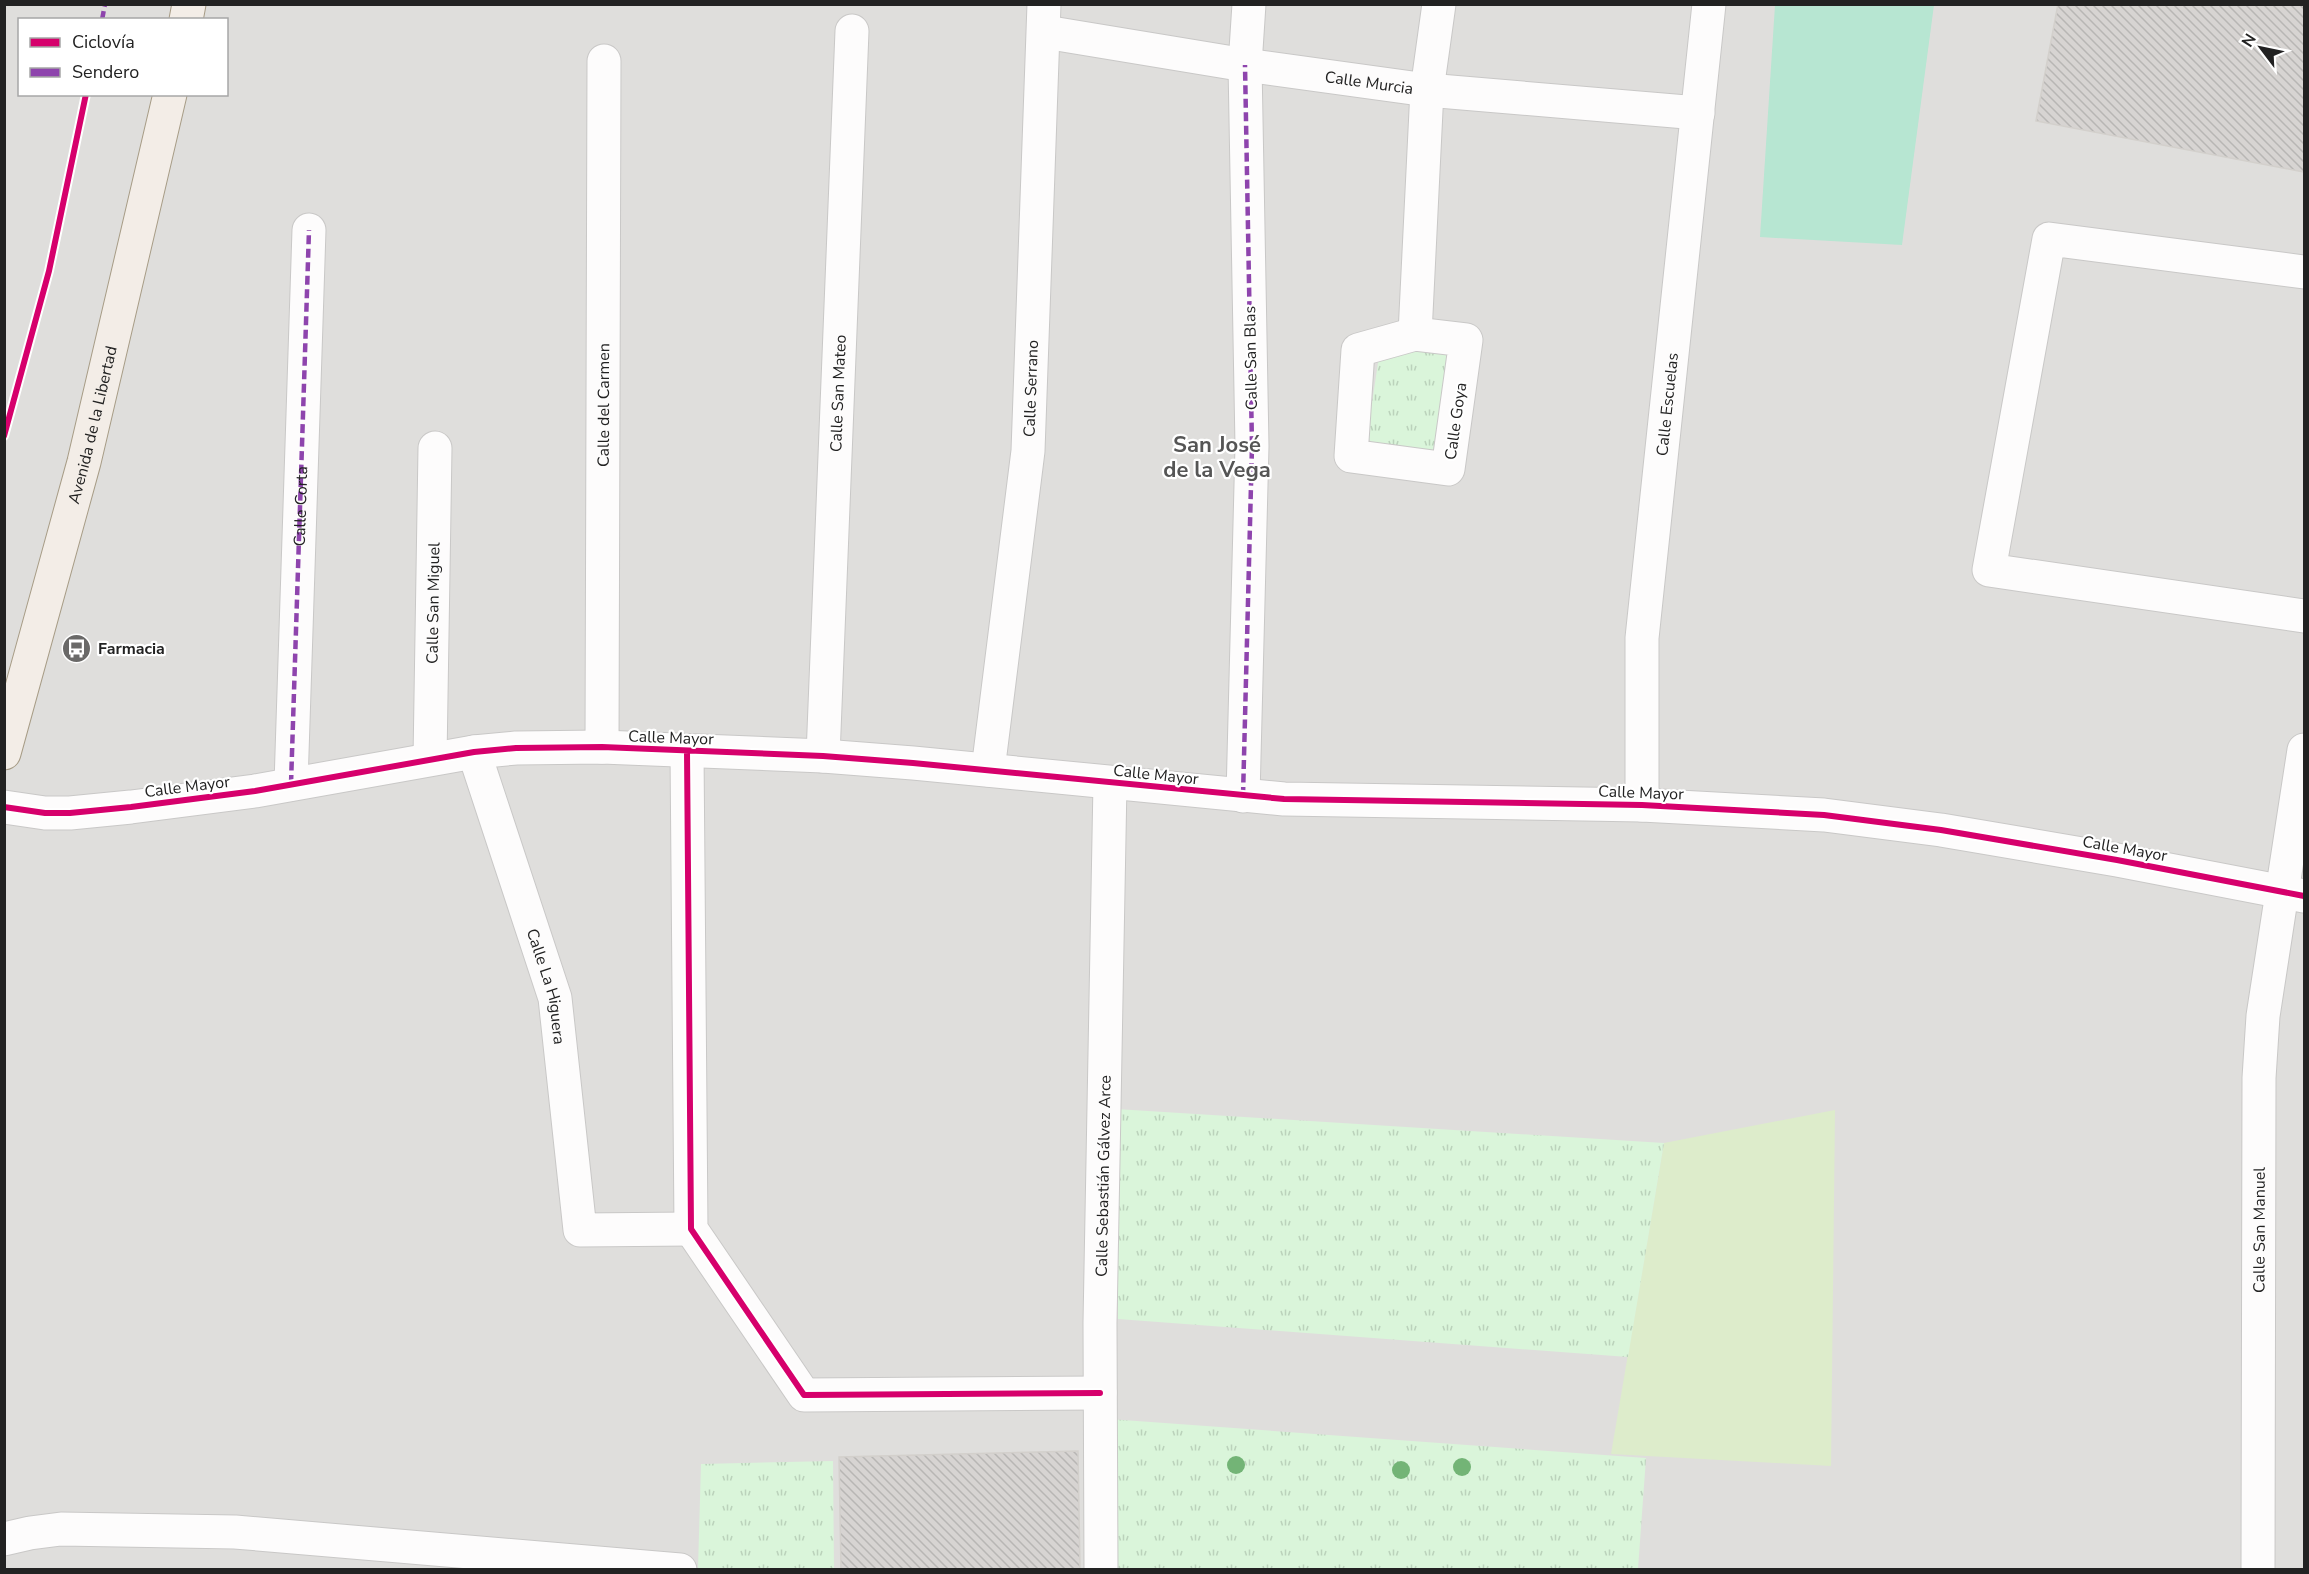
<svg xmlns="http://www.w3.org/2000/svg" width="2309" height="1574" viewBox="0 0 2309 1574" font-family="'Nunito Sans',sans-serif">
<defs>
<pattern id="park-tufts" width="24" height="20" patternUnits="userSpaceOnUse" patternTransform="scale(1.5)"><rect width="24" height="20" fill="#daf5da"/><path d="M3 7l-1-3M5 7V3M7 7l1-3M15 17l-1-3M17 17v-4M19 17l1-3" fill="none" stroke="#bbd2bb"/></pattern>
<pattern id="building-back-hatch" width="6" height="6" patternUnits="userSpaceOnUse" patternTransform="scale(1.5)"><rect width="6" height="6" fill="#d7d4d2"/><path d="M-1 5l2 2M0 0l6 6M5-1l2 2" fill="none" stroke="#b8b6b4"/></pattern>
</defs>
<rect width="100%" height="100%" fill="#f0eeeb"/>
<!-- residential -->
<path fill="#dfdedc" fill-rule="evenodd" d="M5 5H2304V1569H5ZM20 20H226V94H20Z"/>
<!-- grass -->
<path fill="#ddeccb" d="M1835 1110 1831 1466 1611 1454 1664 1143Z"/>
<!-- park -->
<path fill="url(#park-tufts)" d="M1381 343 1454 349 1439 457 1377 451 1367 436Z
M1116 1109 1664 1143 1628 1357 1118 1319Z
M1109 1419 1646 1458 1638 1569 1109 1570Z
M833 1461 834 1569H698L701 1464Z"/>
<!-- pitch -->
<path fill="#b7e6d2" d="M1775 5H1934L1902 245 1760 237Z"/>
<!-- building -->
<path fill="url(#building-back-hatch)" stroke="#d3d0cc" stroke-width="1.5" d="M2058 4H2304V172L2036 121Z
M1078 1451 1080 1570H841L839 1457Z"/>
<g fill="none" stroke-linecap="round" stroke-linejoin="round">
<defs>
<g id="minor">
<path id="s1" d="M1045 32 1245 65 1427 90 1698 113"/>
<path d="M2304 272 2049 239 1989 570 2304 616"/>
<path d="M1415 334 1466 340 1448 469 1351 456 1358 350Z"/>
<path d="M1415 334 1427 90 1439 4"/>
<path id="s2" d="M602 747 604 61"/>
<path d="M687 751 691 1229 804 1395 1100 1393"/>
<path id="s3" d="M474 752 555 998 580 1230 691 1229"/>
<path id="s4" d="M823 756 852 31"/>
<path id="s5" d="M430 759 435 448"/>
<path id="s6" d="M988 770 1028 451 1044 4"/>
<path id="s7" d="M291 784 309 230"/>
<path d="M1243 796 1252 446 1245 65 1249 4"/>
<path id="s8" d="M1642 805V638L1709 4"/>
<path d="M4 807 45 813H70L131 807 255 791 474 752 516 748 602 747 823 756 913 763 1284 799 1642 805 1824 815 1941 830 2117 860 2304 896"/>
<path d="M4 1539 30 1533 61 1529 235 1532 680 1570"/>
<path id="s9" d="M1101 1570 1100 1323 1110 783"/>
<path id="s10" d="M2258 1570 2259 1078 2263 1016 2304 750"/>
</g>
<g id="major">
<path d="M186 20 189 4"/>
<path id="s11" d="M4 753 84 462 170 94"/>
</g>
</defs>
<!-- minor casing -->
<use href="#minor" stroke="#c9c8c7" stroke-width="35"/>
<!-- major casing -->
<use href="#major" stroke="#a79c86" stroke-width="35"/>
<!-- minor -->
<use href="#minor" stroke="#fdfcfc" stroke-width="33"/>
<!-- major -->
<use href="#major" stroke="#f3ede7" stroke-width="33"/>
<!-- quiet -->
<path stroke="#8e44ad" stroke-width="4.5" stroke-dasharray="9 4.5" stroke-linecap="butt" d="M102 20 105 4
M291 784 309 230
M1243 796 1252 446 1245 65"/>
<defs>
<path id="cycleway" d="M4 436 49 271 86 94
M687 751 691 1229 804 1395 1100 1393
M4 807 45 813H70L131 807 255 791 474 752 516 748 602 747 823 756 913 763 1284 799 1642 805 1824 815 1941 830 2117 860 2304 896"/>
</defs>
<!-- cycleway casing -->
<use href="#cycleway" stroke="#fff" stroke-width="10"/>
<!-- cycleway -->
<use href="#cycleway" stroke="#d6006c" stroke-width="6"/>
</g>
<!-- trees -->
<g fill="#73b476">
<circle cx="1236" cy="1465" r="9"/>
<circle cx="1462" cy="1467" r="9"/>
<circle cx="1401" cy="1470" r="9"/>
</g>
<!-- icons -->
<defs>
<symbol id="bus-disc" viewBox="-11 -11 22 22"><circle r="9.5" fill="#6a6968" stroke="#fff"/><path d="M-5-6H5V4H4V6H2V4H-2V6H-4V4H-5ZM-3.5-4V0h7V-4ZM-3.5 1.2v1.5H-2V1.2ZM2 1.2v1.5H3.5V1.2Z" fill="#fff"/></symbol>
</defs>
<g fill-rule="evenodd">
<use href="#bus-disc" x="60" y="632" width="33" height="33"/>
</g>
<g text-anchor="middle" stroke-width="4.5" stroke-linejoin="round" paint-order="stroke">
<!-- street labels -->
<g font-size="16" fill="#222" stroke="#fff">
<text dy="6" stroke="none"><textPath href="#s1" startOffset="328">Calle Murcia</textPath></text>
<text transform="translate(1250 358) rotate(-91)" y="6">Calle San Blas</text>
<text dy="6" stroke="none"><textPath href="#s6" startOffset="384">Calle Serrano</textPath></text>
<text dy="6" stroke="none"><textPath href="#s4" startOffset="363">Calle San Mateo</textPath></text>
<text dy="6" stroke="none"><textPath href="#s2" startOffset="342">Calle del Carmen</textPath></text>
<text dy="6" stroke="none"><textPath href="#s8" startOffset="402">Calle Escuelas</textPath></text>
<text transform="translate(1455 421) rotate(-82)" y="6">Calle Goya</text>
<text dy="6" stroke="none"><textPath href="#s11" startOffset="340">Avenida de la Libertad</textPath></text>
<text dy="6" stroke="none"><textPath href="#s7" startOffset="278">Calle Corta</textPath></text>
<text dy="6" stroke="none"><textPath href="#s5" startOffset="156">Calle San Miguel</textPath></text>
<text transform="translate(671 737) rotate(2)" y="6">Calle Mayor</text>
<text transform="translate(1156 774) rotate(6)" y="6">Calle Mayor</text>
<text transform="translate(187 786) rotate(-7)" y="6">Calle Mayor</text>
<text transform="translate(1641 792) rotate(2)" y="6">Calle Mayor</text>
<text transform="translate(2125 848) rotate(10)" y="6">Calle Mayor</text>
<text dy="6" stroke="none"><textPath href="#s3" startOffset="246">Calle La Higuera</textPath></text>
<text dy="6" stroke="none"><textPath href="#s9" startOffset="394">Calle Sebastián Gálvez Arce</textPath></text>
<text dy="6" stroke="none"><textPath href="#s10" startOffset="340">Calle San Manuel</textPath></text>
</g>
<!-- poi labels -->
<g font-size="16" font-weight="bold" fill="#222" stroke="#fff" text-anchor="start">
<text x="98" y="654">Farmacia</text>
</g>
<!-- district labels -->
<g font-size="22" font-weight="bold" fill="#555" stroke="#fff">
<text x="1217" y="452">San José<tspan x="1217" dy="25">de la Vega</tspan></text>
</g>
</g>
<!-- border -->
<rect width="2309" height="1574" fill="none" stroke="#222222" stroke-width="12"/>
<!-- legend -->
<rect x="18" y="18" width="210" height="78" fill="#ffffff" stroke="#a7a7a7" stroke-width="1.5"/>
<rect x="30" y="38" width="30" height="9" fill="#d6006c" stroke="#a7a7a7" stroke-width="1.5"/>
<text x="72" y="48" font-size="18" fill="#222222">Ciclovía</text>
<rect x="30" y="68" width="30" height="9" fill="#8e44ad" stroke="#a7a7a7" stroke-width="1.5"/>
<text x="72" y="78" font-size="18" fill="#222222">Sendero</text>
<!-- north arrow -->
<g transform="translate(2261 48) rotate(302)" stroke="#ffffff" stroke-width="4.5" paint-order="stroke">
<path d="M0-4.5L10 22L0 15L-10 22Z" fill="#222222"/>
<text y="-9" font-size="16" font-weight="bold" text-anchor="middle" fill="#222222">N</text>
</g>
</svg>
